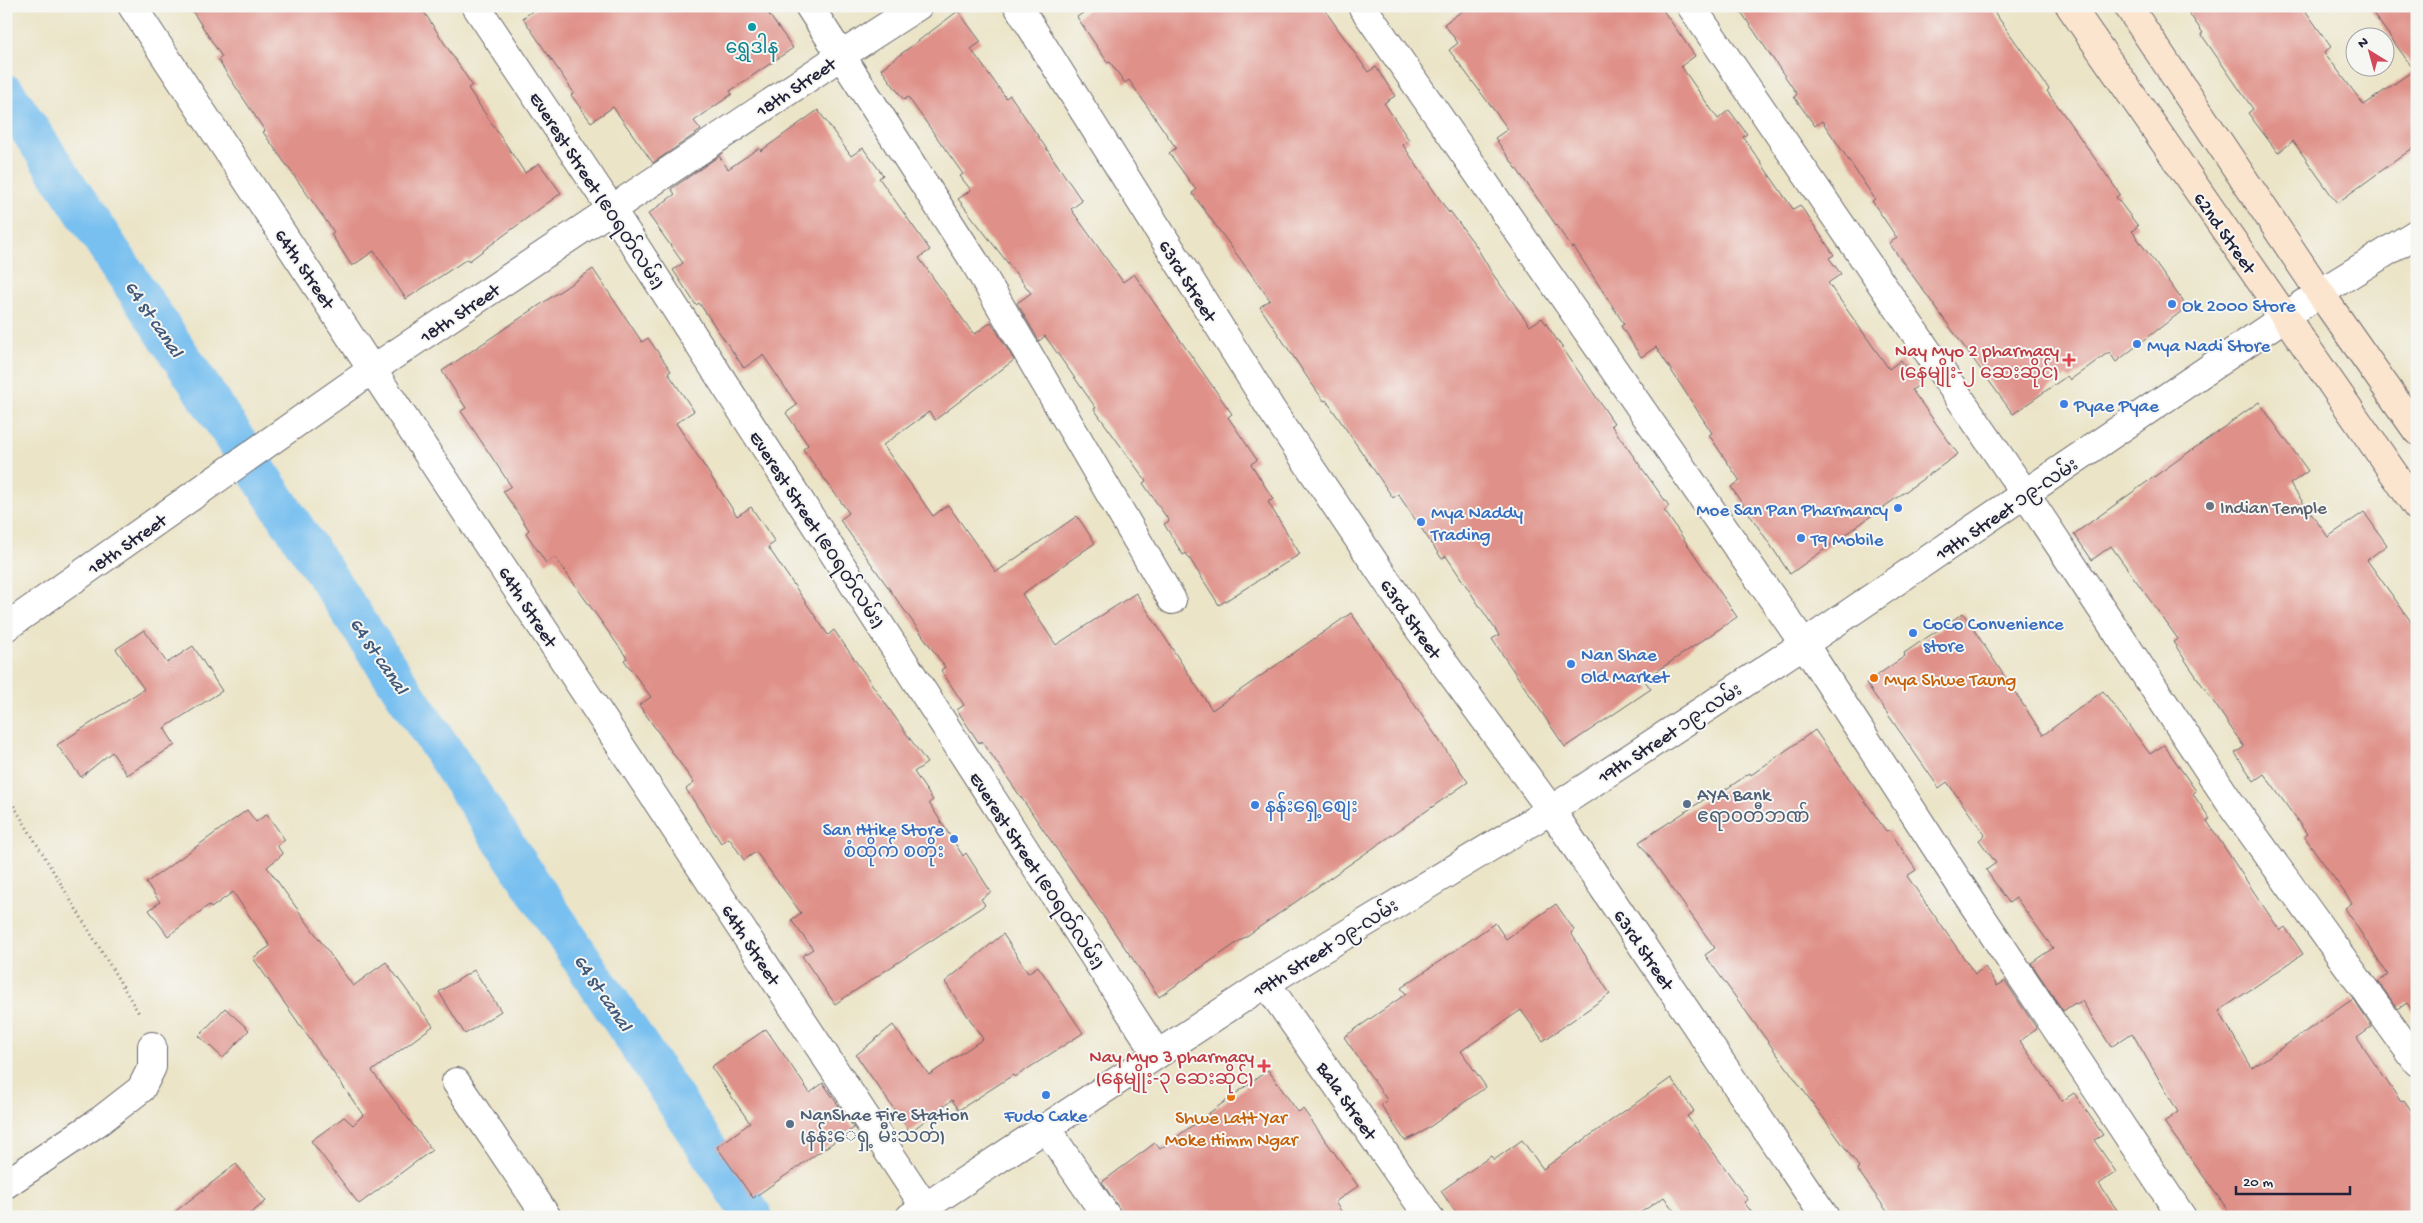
<svg xmlns="http://www.w3.org/2000/svg" width="2423" height="1223" viewBox="0 0 2423 1223" font-family="'Gochi Hand','Noto Sans Myanmar',sans-serif">
<rect width="100%" height="100%" fill="#f6f6f2"/>
<filter id="ink" filterUnits="userSpaceOnUse"><feTurbulence type="fractalNoise" baseFrequency=".02" numOctaves="2"/><feDisplacementMap in="SourceGraphic" scale="10" xChannelSelector="R" yChannelSelector="G"/><feConvolveMatrix kernelMatrix="1 2 1 2 8 2 1 2 1" color-interpolation-filters="sRGB"/></filter>
<filter id="wash" filterUnits="userSpaceOnUse"><feTurbulence type="fractalNoise" baseFrequency=".0096" numOctaves="4" result="noise"/><feDisplacementMap in="SourceGraphic" scale="20" xChannelSelector="R" yChannelSelector="G"/><feGaussianBlur stdDeviation="1.12" result="paint"/><feColorMatrix in="noise" values="0 0 0 0 0 0 0 0 0 0 0 0 0 0 0 0 0 1.4 0 .05"/><feComposite in="paint" operator="in"/></filter>
<g filter="url(#wash)">
<rect width="100%" height="100%" fill="#ebe4c7"/>
<g fill="none" stroke-linecap="round" stroke-linejoin="round">
<!-- canal -->
<path stroke="#78c0f0" stroke-width="40" d="M6 94 753 1217"/>
</g>
<g id="blocks">
<!-- building -->
<path fill="#df9088" d="M189 6H420L472 85 468 88 525 173 539 163 561 193 469 261 467 259 406 299 374 251 352 266 331 234 334 232 263 132 265 131 218 60 222 57Z
M539 6H763L793 48 730 91 732 94 694 121 701 130 653 163 613 107 591 122 571 95 574 93 523 18Z
M1093 6H1322L1368 72 1376 67 1395 96 1384 103 1409 140 1403 145 1449 213 1450 211 1476 246 1492 273 1530 326 1542 318 1614 423 1611 425 1669 506 1664 510 1737 617 1644 680 1651 689 1565 747 1492 639 1499 635 1446 556 1442 559 1398 494 1393 498 1326 400 1324 401 1307 377 1260 307 1270 300 1192 193 1196 190 1169 153 1176 148 1129 80 1125 83 1110 62 1108 63 1077 17Z
M1469 6H1660L1695 56 1681 66 1718 119 1729 110 1747 134 1743 137 1793 209 1800 205 1834 255 1829 258 1841 274 1828 283 1889 369 1901 360 1919 385 1912 390 1958 454 1790 574 1731 487 1740 481 1709 435 1712 433 1656 347 1641 357 1621 326 1624 324 1574 247 1572 248 1495 138 1508 129 1449 50 1458 43 1444 24Z
M1737 6H1990L2049 89 2047 91 2120 194 2116 197 2138 226 2132 231 2187 307 2116 362 2109 352 2070 380 2067 376 2013 414 1889 243 1897 238 1872 201 1875 199 1822 121 1815 126 1794 97 1797 94Z
M2184 6H2302L2331 47 2324 52 2364 105 2414 70 2368 6H2417V145L2337 203 2293 141 2278 153 2248 113 2253 109 2201 34 2203 33Z
M958 11 981 42 971 49 1006 98 1010 95 1082 201 1071 209 1123 282 1134 274 1232 414 1228 417 1257 460 1251 464 1273 499 1268 502 1300 554 1219 605 1186 553 1183 555 1164 524 1169 521 1143 483 1146 481 1094 409 1096 408 1045 336 1039 341 1017 303 1031 293 958 199 971 190 960 176 963 174 908 97 904 100 881 69Z
M818 110 851 156 863 148 883 175 879 178 930 250 919 258 972 332 975 334 991 322 1014 360 935 420 929 412 883 445 933 516 948 505 996 572 1077 516 1095 543 1022 594 1056 645 1136 593 1212 710 1351 613 1468 782 1159 997 982 741 979 743 957 710 964 705 941 670 945 667 840 520 849 513 803 449 808 445 786 413 797 405 763 355 744 368 699 303 696 305 673 270 683 263 648 214 675 194 671 189 719 156 728 169 759 148 761 151Z
M593 269 642 342 648 338 671 371 668 373 694 411 676 423 716 484 737 516 751 507 775 542 768 547 828 635 834 630 927 763 914 772 933 800 929 803 963 856 966 853 991 892 981 899 985 905 835 1004 802 956 813 949 791 920 801 913 756 852 744 860 729 838 721 843 686 789 694 783 639 705 651 697 624 660 627 658 555 557 546 563 526 533 529 530 503 491 511 486 461 411 466 408 442 371Z
M2259 402 2308 471 2290 484 2328 537 2364 512 2387 545 2367 560 2417 630V1018L2407 1003 2398 1009 2378 982 2388 975 2345 908 2352 903 2304 836 2307 834 2264 774 2254 781 2235 753 2244 747 2173 642 2178 639 2111 546 2092 560 2074 534Z
M1963 613 2043 735 2103 691 2150 754 2164 745 2196 791 2193 794 2210 819 2207 821 2238 868 2280 931 2285 927 2303 954 2219 1011 2252 1068 2353 999 2372 1027 2357 1038 2401 1102 2404 1100 2417 1119V1217H2233L2164 1122 2178 1112 2132 1033 2111 1047 2082 1001 2076 1004 2075 1003 2063 1011 2031 963 2053 948 2016 898 2009 903 1986 870 1996 863 1979 840 1985 835 1947 782 1939 788 1866 683 1905 656 1904 653Z
M144 630 167 663 193 646 222 691 164 728 175 745 127 775 112 752 81 777 57 745 144 689 116 649Z
M1815 730 1886 831 1889 830 1916 870 1907 876 1975 974 1985 967 1997 986 2005 981 2037 1029 2020 1041 2062 1101 2074 1093 2103 1135 2094 1140 2116 1172 2099 1184 2122 1217H1891L1857 1169 1859 1167 1705 955 1715 948 1639 842 1714 793 1716 796 1750 773 1751 775Z
M247 810 256 822 267 814 285 840 277 846 283 854 267 867 353 986 386 962 433 1026 372 1071 432 1150 359 1204 311 1141 344 1117 353 1125 363 1115 253 958 270 946 233 892 211 908 209 905 168 936 149 910 160 902 146 883Z
M1556 904 1574 930 1571 933 1610 994 1543 1041 1521 1010 1461 1051 1486 1087 1424 1131 1405 1141 1381 1105 1387 1100 1344 1037 1406 994 1401 988 1495 923 1506 939Z
M1003 934 1028 973 1038 966 1083 1033 1015 1077 1013 1075 959 1110 952 1100 910 1132 856 1055 893 1025 929 1075 983 1039 945 982Z
M474 970 501 1011 465 1034 439 992Z
M225 1008 249 1030 223 1058 199 1036Z
M766 1029 810 1093 823 1083 854 1128 753 1198 717 1147 750 1123 711 1067Z
M1268 1070 1298 1112 1303 1109 1358 1186 1335 1202 1345 1217H1124L1102 1182 1155 1143 1160 1149Z
M1671 1078 1694 1111 1687 1116 1748 1200 1744 1202 1755 1217H1678L1664 1197 1634 1217H1459L1441 1191 1491 1156 1494 1160 1522 1140 1543 1169Z
M236 1164 266 1201 246 1217H168Z"/>
</g>
</g>
<g filter="url(#ink)">
<use href="#blocks" fill-opacity="0" stroke="#68666c" stroke-width="1"/>
<g fill="none" stroke-linecap="round" stroke-linejoin="round">
<defs>
<path id="minor" d="M132 6 925 1207
M476 6 612 210 1157 1054
M809 6 974 261 1172 600
M1018 6 1271 409 1419 629 1551 810 1825 1217
M1362 6 1804 644 1967 895 2182 1217
M1691 6 2026 495 2229 801 2417 1062
M6 627 373 369 842 55 918 6
M1266 983 1429 1217
M456 1082 547 1217
M1046 1128 1107 1217
M6 1184 101 1120 141 1089 152 1067V1046"/>
<path id="tertiary" d="M910 1217 1266 983 1551 810 1804 644 2320 293 2417 233"/>
<path id="secondary" d="M2070 6 2417 507
M2128 6 2320 293 2417 431"/>
</defs>
<!-- minor casing -->
<use href="#minor" stroke="#68666c" stroke-width="30"/>
<!-- tertiary casing -->
<use href="#tertiary" stroke="#68666c" stroke-width="30"/>
<!-- secondary casing -->
<use href="#secondary" stroke="#68666c" stroke-width="30"/>
<!-- path -->
<path stroke="#68666c" stroke-width="3" stroke-dasharray="1 4" stroke-linecap="butt" d="M6 793 140 1015"/>
<!-- minor -->
<use href="#minor" stroke="#fff" stroke-width="28"/>
<!-- tertiary -->
<use href="#tertiary" stroke="#fff" stroke-width="28"/>
<!-- secondary -->
<use href="#secondary" stroke="#fce5cf" stroke-width="28"/>
</g>
</g>
<!-- markers -->
<circle fill="#0f9aa8" stroke="#f6f6f2" stroke-width="2" cx="752" cy="27" r="5"/>
<g fill="#3f7fe0" stroke="#f6f6f2" stroke-width="2">
<circle cx="2172" cy="304" r="5"/>
<circle cx="2137" cy="344" r="5"/>
<circle cx="2064" cy="404" r="5"/>
<circle cx="1898" cy="508" r="5"/>
<circle cx="1421" cy="522" r="5"/>
<circle cx="1801" cy="538" r="5"/>
<circle cx="1913" cy="633" r="5"/>
<circle cx="1571" cy="664" r="5"/>
<circle cx="1255" cy="805" r="5"/>
<circle cx="954" cy="839" r="5"/>
<circle cx="1046" cy="1095" r="5"/>
</g>
<g fill="#e0444e" stroke="#f6f6f2" stroke-width="2">
<path d="M2066.5 352.5h5v5h5v5h-5v5h-5v-5h-5v-5h5z"/>
<path d="M1261.5 1058.5h5v5h5v5h-5v5h-5v-5h-5v-5h5z"/>
</g>
<circle fill="#6b7280" stroke="#f6f6f2" stroke-width="2" cx="2210" cy="506" r="5"/>
<g fill="#e8710a" stroke="#f6f6f2" stroke-width="2">
<circle cx="1874" cy="678" r="5"/>
<circle cx="1231" cy="1097" r="5"/>
</g>
<g fill="#5c6f8a" stroke="#f6f6f2" stroke-width="2">
<circle cx="1687" cy="804" r="5"/>
<circle cx="790" cy="1124" r="5"/>
</g>
<g text-anchor="middle" stroke-width="4" stroke-linejoin="round" paint-order="stroke">
<!-- culture labels -->
<g font-size="19" fill="#0d838f" stroke="#f6f6f2">
<text x="752" y="53">ရွှေဒါန</text>
</g>
<!-- street labels -->
<g font-size="19" fill="#22223b" stroke="#f6f6f2">
<text transform="translate(795 86) rotate(-34)" y="7">18th Street</text>
<text transform="translate(598 190) rotate(57)" y="7">Everest Street (ဧ၀ရတ်လမ်း)</text>
<text transform="translate(2226 232) rotate(55)" y="7">62nd Street</text>
<text transform="translate(306 268) rotate(56)" y="7">64th Street</text>
<text transform="translate(1189 280) rotate(58)" y="7">63rd Street</text>
<text transform="translate(459 312) rotate(-34)" y="7">18th Street</text>
<text transform="translate(2006 508) rotate(-34)" y="7">19th Street ၁၉−လမ်း</text>
<text transform="translate(818 529) rotate(57)" y="7">Everest Street (ဧ၀ရတ်လမ်း)</text>
<text transform="translate(126 543) rotate(-35)" y="7">18th Street</text>
<text transform="translate(529 606) rotate(57)" y="7">64th Street</text>
<text transform="translate(1412 618) rotate(55)" y="7">63rd Street</text>
<text transform="translate(1669 732) rotate(-33)" y="7">19th Street ၁၉−လမ်း</text>
<text transform="translate(1038 870) rotate(57)" y="7">Everest Street (ဧ၀ရတ်လမ်း)</text>
<text transform="translate(752 944) rotate(57)" y="7">64th Street</text>
<text transform="translate(1325 947) rotate(-32)" y="7">19th Street ၁၉−လမ်း</text>
<text transform="translate(1645 949) rotate(56)" y="7">63rd Street</text>
<text transform="translate(1348 1100) rotate(55)" y="7">Bala Street</text>
</g>
<!-- shop labels -->
<g font-size="19" fill="#366cbe" stroke="#f6f6f2" text-anchor="start">
<text x="2182" y="311">Ok 2000 Store</text>
<text x="2147" y="351">Mya Nadi Store</text>
<text x="2074" y="411">Pyae Pyae</text>
<text x="1888" y="515" text-anchor="end">Moe San Pan Pharmancy</text>
<text x="1431" y="518">Mya Naddy<tspan x="1431" dy="22">Trading</tspan></text>
<text x="1811" y="545">T9 Mobile</text>
<text x="1923" y="629">CoCo Convenience<tspan x="1923" dy="22">store</tspan></text>
<text x="1581" y="660">Nan Shae<tspan x="1581" dy="22">Old Market</tspan></text>
<text x="1265" y="812">နန်းရှေ့စျေး</text>
<text x="944" y="835" text-anchor="end">San Htike Store<tspan x="944" dy="22">စံထိုက် စတိုး</tspan></text>
<text x="1046" y="1121" text-anchor="middle">Fudo Cake</text>
</g>
<!-- health labels -->
<g font-size="19" fill="#be3a42" stroke="#f6f6f2" text-anchor="end">
<text x="2059" y="356">Nay Myo 2 pharmacy<tspan x="2059" dy="22">(နေမျိုး−၂ ဆေးဆိုင်)</tspan></text>
<text x="1254" y="1062">Nay Myo 3 pharmacy<tspan x="1254" dy="22">(နေမျိုး−၃ ဆေးဆိုင်)</tspan></text>
</g>
<!-- worship labels -->
<g font-size="19" fill="#5b616d" stroke="#f6f6f2" text-anchor="start">
<text x="2220" y="513">Indian Temple</text>
</g>
<!-- food labels -->
<g font-size="19" fill="#c56008" stroke="#f6f6f2" text-anchor="start">
<text x="1884" y="685">Mya Shwe Taung</text>
<text x="1231" y="1123" text-anchor="middle">Shwe Latt Yar<tspan x="1231" dy="22">Moke Himm Ngar</tspan></text>
</g>
<!-- service labels -->
<g font-size="19" fill="#4e5e75" stroke="#f6f6f2" text-anchor="start">
<text x="1697" y="800">AYA Bank<tspan x="1697" dy="22">ဧရာ၀တီဘဏ်</tspan></text>
<text x="800" y="1120">NanShae Fire Station<tspan x="800" dy="22">(နန်းေရှ့ မီးသတ်)</tspan></text>
</g>
<!-- water labels -->
<g font-size="20" font-style="italic" fill="#40597a" stroke="#f6f6f2">
<text transform="translate(155 318) rotate(56)" y="7">64 st canal</text>
<text transform="translate(380 655) rotate(56)" y="7">64 st canal</text>
<text transform="translate(604 992) rotate(56)" y="7">64 st canal</text>
</g>
</g>
<!-- margin -->
<rect width="2423" height="1223" fill="none" stroke="#f6f6f2" stroke-width="25"/>
<!-- north arrow -->
<g transform="translate(2370 52) rotate(323)"><circle r="24" fill="#f6f6f2" stroke="#a1a1a9"/>
<path d="M0-4L9 19L0 12L-9 19Z" fill="#d1495b"/>
<text y="-8" font-size="14" font-weight="bold" text-anchor="middle" fill="#22223b">N</text>
</g>
<!-- scale -->
<path d="M2236 1186v8h114v-8" fill="none" stroke="#22223b" stroke-width="2.5"/>
<text x="2243" y="1186" font-size="15" fill="#22223b" stroke="#f6f6f2" stroke-width="4" paint-order="stroke">20 m</text>
</svg>
